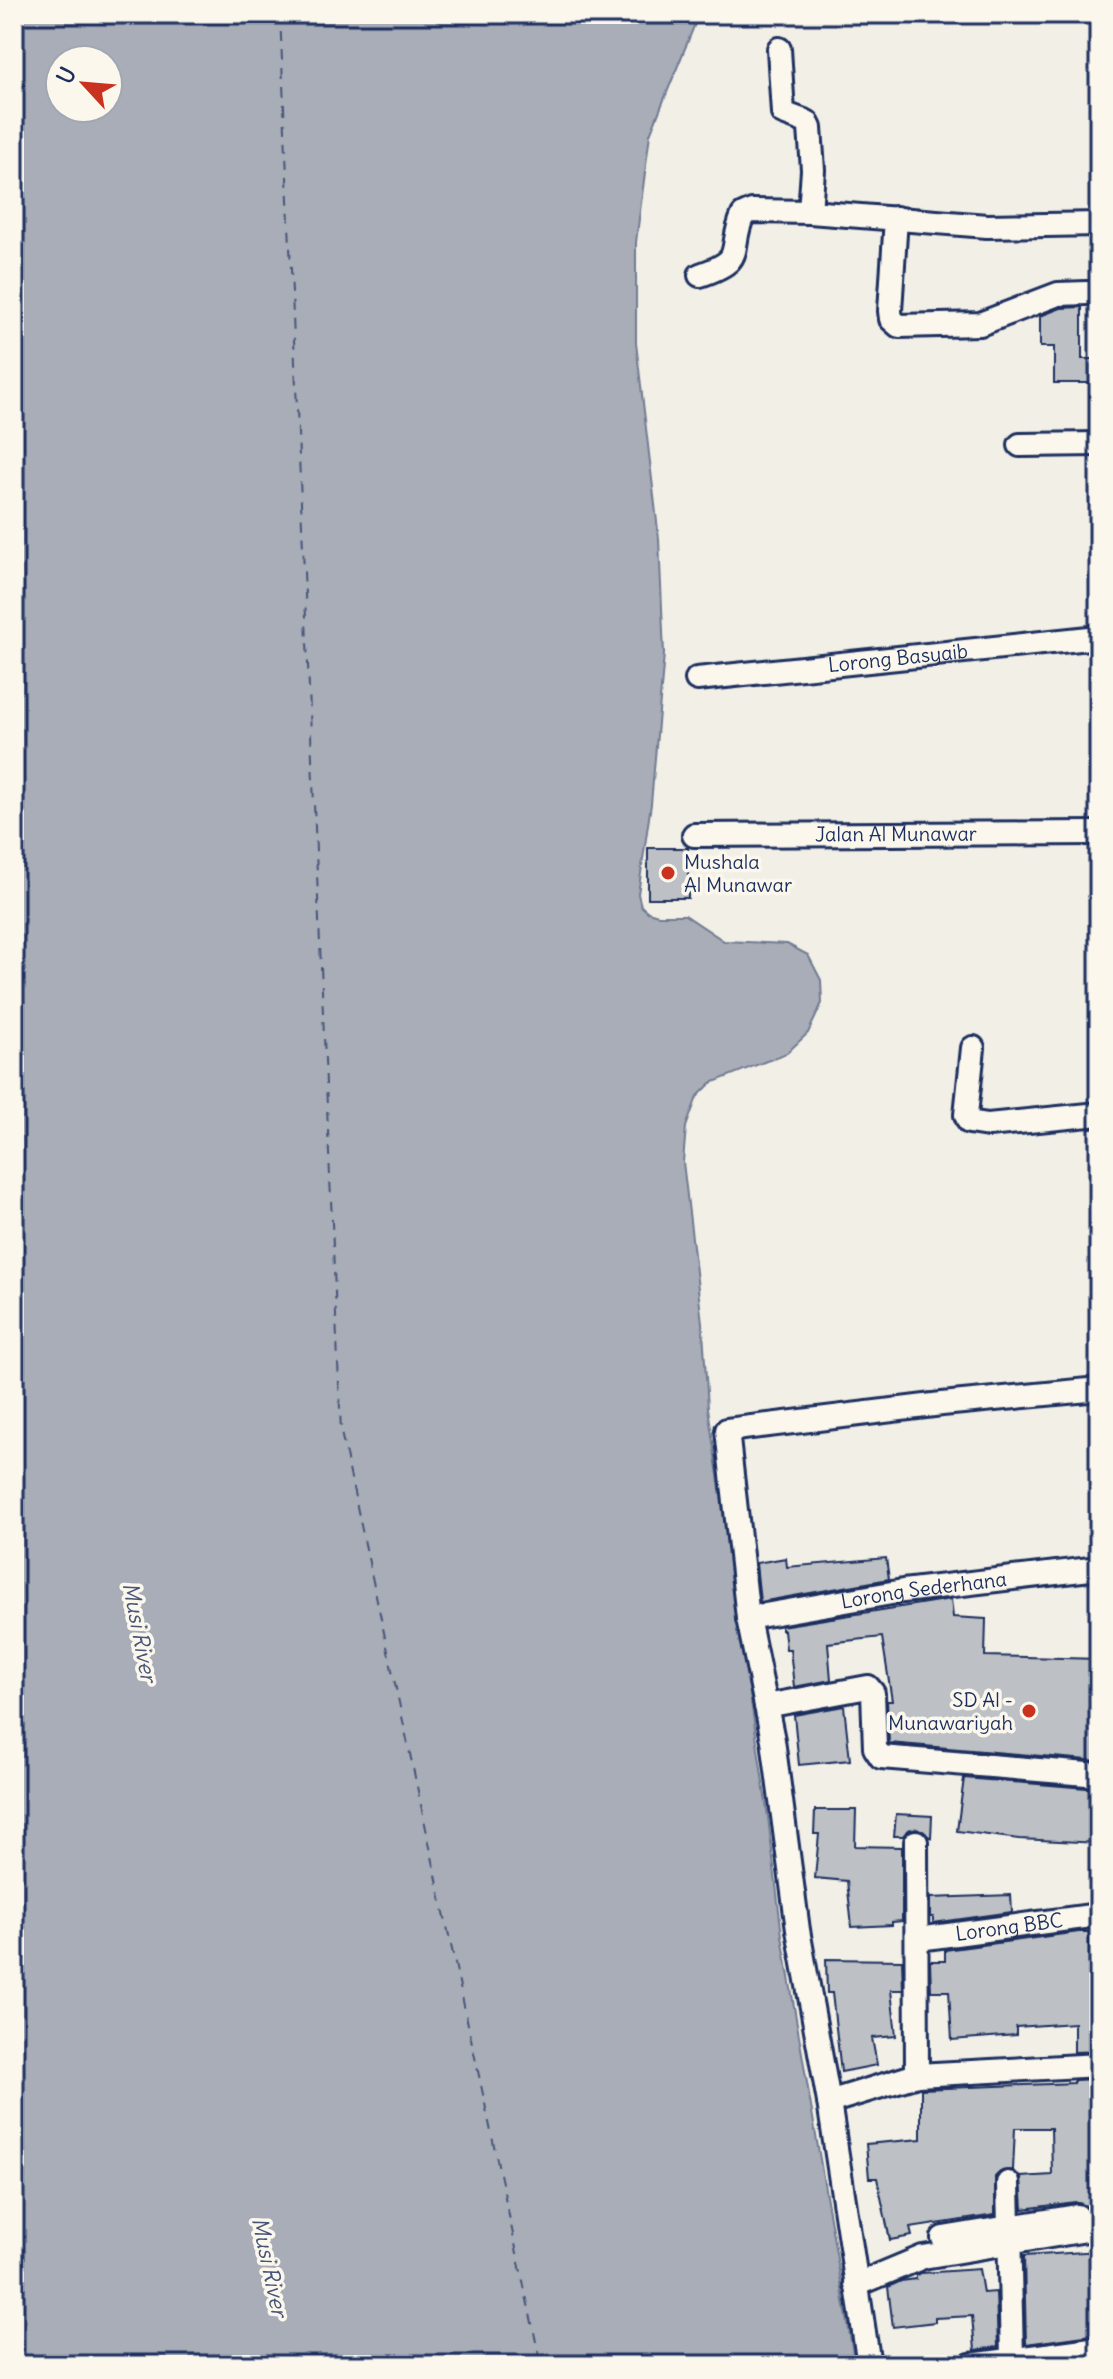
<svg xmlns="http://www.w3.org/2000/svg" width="1113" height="2379" viewBox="0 0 1113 2379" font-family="Delius,sans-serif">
<rect width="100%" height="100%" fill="#f2efe6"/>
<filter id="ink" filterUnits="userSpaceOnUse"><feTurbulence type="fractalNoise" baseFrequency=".0125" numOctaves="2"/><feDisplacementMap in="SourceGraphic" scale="16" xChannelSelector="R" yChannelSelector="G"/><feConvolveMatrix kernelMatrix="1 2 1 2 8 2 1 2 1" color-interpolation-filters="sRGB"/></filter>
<g filter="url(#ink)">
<!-- water -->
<path fill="#a9adb7" stroke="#707b93" stroke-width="2" fill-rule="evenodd" d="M14 14H699L650 134 636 242V343L659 539 664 654 651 804 638 894 641 906 648 912 658 915H685L724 941 787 944 808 955 821 980 822 1003 808 1033 787 1053 711 1083 697 1097 686 1127 683 1162 703 1331 708 1408 768 1817 782 1936 855 2365H14ZM60 60H108V108H60Z"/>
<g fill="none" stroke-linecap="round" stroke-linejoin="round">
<!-- ferry -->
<path stroke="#465579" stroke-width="2" stroke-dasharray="10 8" stroke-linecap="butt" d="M280 14 341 1432 541 2365"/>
</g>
<!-- building -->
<path fill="#bdc0c4" stroke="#1b2f5e" stroke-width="2" d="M1082 307V359H1099V383H1054V347H1040V316L1061 308Z
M648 848H688V898H648Z
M786 1558 787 1567 886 1558 889 1579 760 1602 756 1563Z
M951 1599 953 1617 986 1619 985 1656 1099 1659V1761L889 1743 887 1701H892L882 1637 828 1643 831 1680 794 1687 790 1649H786L784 1630H781V1626Z
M844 1706 850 1760 799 1765 794 1715Z
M964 1778 1099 1789V1843L1019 1839 957 1831Z
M815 1810H856L855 1846 902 1847V1921L892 1922V1925L852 1927 847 1881 815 1878 819 1834H814Z
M896 1814 932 1816 931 1838 917 1828 908 1830 903 1836H894Z
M1011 1895 1012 1912 933 1923V1917H930V1898Z
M1079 1932H1089L1090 2002H1099V2051L1074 2052V2023L1016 2027V2035L952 2040 949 1991H931L930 1961H945V1950Z
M826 1959 902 1960 903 1990H891L896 2036 872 2038 877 2065 841 2072 832 1993H827Z
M1099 2079V2205L1086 2206 1075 2202 1023 2209 1021 2177 1052 2175 1051 2128H1015L1013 2170 1001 2171 995 2177V2215L910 2228 912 2236 890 2240 877 2178H869L866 2144 921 2139V2089L1074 2083V2080Z
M1099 2251V2334L1026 2344 1024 2256Z
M979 2269 983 2293 996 2292 998 2347 975 2350 972 2316 935 2318V2322L893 2327 888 2287 901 2281 916 2279V2275L921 2273Z"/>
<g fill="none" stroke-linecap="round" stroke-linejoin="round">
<defs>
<g id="street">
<path d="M779 49 783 113 807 122 810 128 813 170 810 212"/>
<path d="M896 218 890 311 891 319 899 326 980 324 1058 294 1087 293"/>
<path d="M700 275C748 259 727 252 743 215L752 211 810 212 987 226 1099 224"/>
<path d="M1020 445 1099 444"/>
<path id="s1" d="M697 679 1099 637"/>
<path id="s2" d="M694 835 1099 833"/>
<path d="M973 1048 966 1115 969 1122 988 1125 1099 1114"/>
<path id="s3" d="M748 1618 903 1591 1099 1568"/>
<path d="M766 1706 868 1687 873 1693 875 1748 881 1757 1099 1775"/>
<path d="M916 1842 917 2075 1099 2065"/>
<path id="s4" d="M918 1939 1099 1915"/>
<path d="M829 2102 798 1930 773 1740 748 1618 727 1430 942 1404 1099 1389"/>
<path d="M1008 2183 1012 2358"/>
<path d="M943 2238 1077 2216"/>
<path d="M856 2285 923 2257 1099 2228"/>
<path d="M869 2365 829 2102 917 2075"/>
<path d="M971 2365 1099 2348"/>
</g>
</defs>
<!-- street casing -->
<use href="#street" stroke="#1b2f5e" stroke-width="28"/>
<!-- street -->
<use href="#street" stroke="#fbf7ec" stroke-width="22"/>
</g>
</g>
<!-- markers -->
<g fill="#c8321e" stroke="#fbf7ec" stroke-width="3">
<circle cx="668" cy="873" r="8"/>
<circle cx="1029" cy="1711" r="8"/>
</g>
<g text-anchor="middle" stroke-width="7" stroke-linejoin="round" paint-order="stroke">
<!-- street labels -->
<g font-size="20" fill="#1b2f5e" stroke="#fbf7ec">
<text dy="7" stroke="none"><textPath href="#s1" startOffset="202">Lorong Basyaib</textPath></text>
<text dy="7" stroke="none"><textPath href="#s2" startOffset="202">Jalan Al Munawar</textPath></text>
<text dy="7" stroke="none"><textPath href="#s3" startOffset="178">Lorong Sederhana</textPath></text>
<text dy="7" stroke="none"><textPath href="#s4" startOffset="92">Lorong BBC</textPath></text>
</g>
<!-- poi labels -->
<g font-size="20" fill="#1b2f5e" stroke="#fbf7ec" text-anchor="start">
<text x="684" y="869">Mushala<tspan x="684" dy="23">Al Munawar</tspan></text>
<text x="1013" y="1707" text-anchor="end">SD Al -<tspan x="1013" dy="23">Munawariyah</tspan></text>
</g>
<!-- water labels -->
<g font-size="22" font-style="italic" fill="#465579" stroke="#fbf7ec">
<text transform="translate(140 1632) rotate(79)" y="8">Musi River</text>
<text transform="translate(270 2267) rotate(78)" y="8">Musi River</text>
</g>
</g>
<!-- margin -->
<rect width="1113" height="2379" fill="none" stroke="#fbf7ec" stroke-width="48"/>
<rect x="24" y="24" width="1065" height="2331" fill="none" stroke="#1b2f5e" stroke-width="3" filter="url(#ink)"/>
<!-- north arrow -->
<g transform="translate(84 84) rotate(296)"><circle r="38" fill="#fbf7ec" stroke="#a1a7b3" stroke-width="2"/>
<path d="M0-6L14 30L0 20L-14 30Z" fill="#c8321e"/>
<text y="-12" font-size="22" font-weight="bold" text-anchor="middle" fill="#1b2f5e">U</text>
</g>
</svg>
